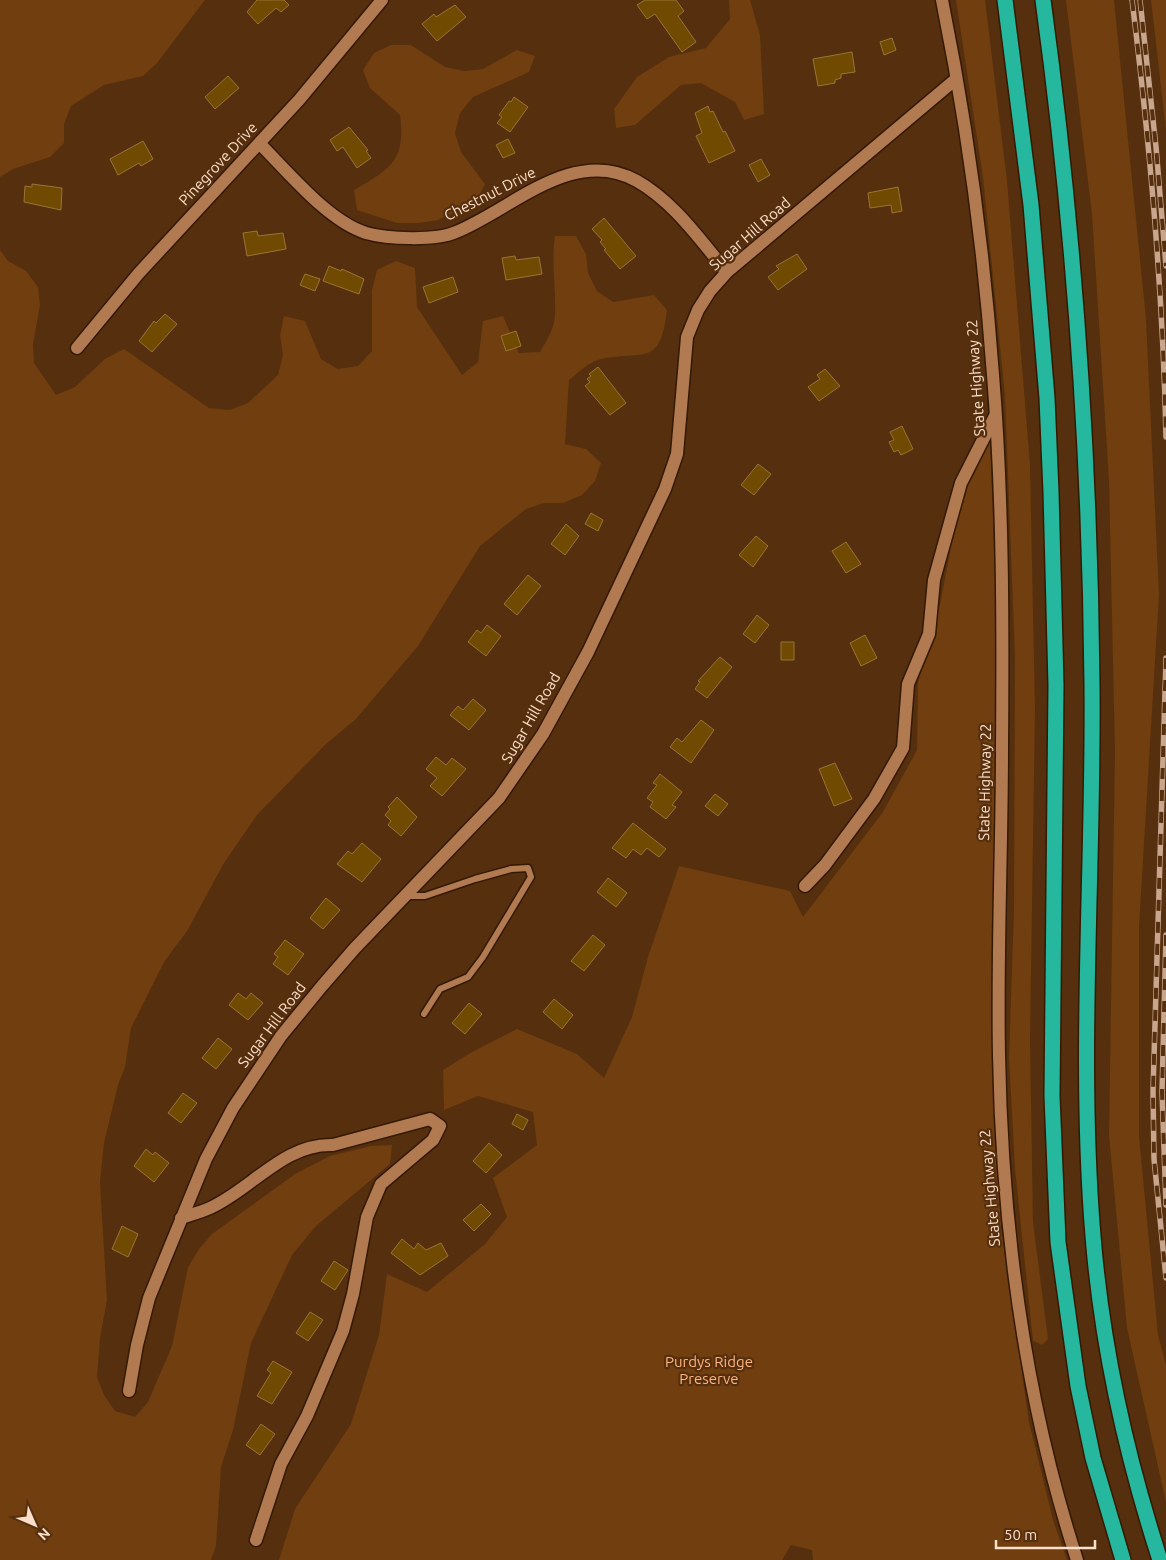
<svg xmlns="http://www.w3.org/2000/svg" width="1166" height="1560" viewBox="0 0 1166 1560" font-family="Ubuntu,sans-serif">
<rect width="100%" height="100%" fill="#562f0e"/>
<!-- green -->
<path fill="#703e0f" d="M0 0H205L157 63 143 76 104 85 71 106 64 124V143L50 157 13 169 0 177Z
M729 0H750L760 35 764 114 744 120 735 102 701 83 681 85 635 125 616 128 614 109 637 77 669 57 706 48 730 19Z
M956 0H985L1007 181 1030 465 1035 710 1030 1040 1033 1222 1048 1339 1042 1345 1033 1341 1015 1169 1009 1058 1014 909 1015 658 1005 396 983 177Z
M1066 0H1114L1146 319 1159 594 1139 927V1136L1158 1335 1166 1365V1502L1127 1328 1109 1135 1115 752 1109 480 1092 214Z
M1151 0H1166V130Z
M391 45H411L445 67 464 71 483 69 517 50 535 56 529 72 473 97 460 113 455 133 461 152 485 184 476 202 438 220 418 223H397L357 210 354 190C390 169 406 161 400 115L370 88 363 70 374 53Z
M555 236H576L586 254 588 273 597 291 613 302 654 295 667 310C660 368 645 350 601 359 589 362 579 372 569 380L565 444 586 449 601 463 595 481 582 495 563 503H544L526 509 480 546 418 646 356 719 326 744 257 815 224 863 187 931 164 962 131 1028 125 1067 118 1085 104 1143 100 1182 107 1300 100 1338 97 1377 104 1395 115 1411 135 1417 148 1402 172 1346 188 1267 199 1249 212 1234 295 1174 330 1156 371 1146 392 1145 390 1164 316 1226 292 1255 251 1343 233 1430 221 1467 216 1546 211 1560H0V250L8 261 26 271 38 287 40 305 33 344 34 363 56 395 75 387 105 359 124 349 209 408 229 410 248 403 278 375 283 355 280 335 284 316 305 321 321 359 338 369 358 366 372 351V290L377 270 396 261 415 268 417 307 462 375 478 362 483 321 503 316 519 353 540 352C547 340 555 328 555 313 556 287 551 262 555 236Z
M990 435 999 687 995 763 996 885 1001 1227 1029 1422 1053 1520 1067 1560H813L812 1550 791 1545 782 1560H279L295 1509 351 1424 379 1335 387 1274 427 1292 485 1244 507 1217 493 1178 537 1145 533 1112 478 1096 444 1110 443 1070 472 1052 517 1029 577 1054 604 1078 632 1017 648 957 679 866 790 891 803 917 883 812 917 750 918 682 940 605 953 536 966 485Z"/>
<!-- building -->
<path fill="#6f4a00" stroke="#997437" d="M257 0H284L289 5 281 12 276 8 258 24 247 12Z
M645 0H676L684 11 678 16 696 42 682 52 655 14 647 19 637 5Z
M455 5 466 17 437 41 422 24 434 14 436 17Z
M892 38 896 50 884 55 880 42Z
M852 52 855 72 841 74V78L835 80V83L818 86 813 59Z
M228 76 239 88 215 109 205 97Z
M514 97 528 107 510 132 497 123 502 117 499 115 509 101 511 102Z
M708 106 710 112 713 111 723 132 725 131 735 151 709 163 696 136 702 133 695 113Z
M349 127 368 150 366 151 371 158 357 168 343 147 337 151 330 140Z
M508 139 515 153 503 158 496 145Z
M143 141 153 159 141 166 139 163 118 175 110 159Z
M761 159 770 175 758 182 749 165Z
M32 184 62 188 61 210 24 202 25 186 32 187Z
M898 187 902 211 892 213 891 205 870 208 868 193Z
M604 218 636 256 620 269 604 250 606 249 600 242 602 240 592 229Z
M257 231 258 236 283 233 286 249 247 256 243 233Z
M797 254 807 269 778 290 768 277 779 269 776 266Z
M515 256 516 260 539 257 542 274 506 280 502 258Z
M329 266 341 271 342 269 364 279 359 294 323 281Z
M305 274 320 279 315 291 300 285Z
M453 277 458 292 429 303 423 287Z
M165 314 177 324 152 352 139 341 154 321 156 323Z
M516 331 521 346 506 351 501 336Z
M598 367 626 403 610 415 585 386 590 382 587 379 591 376 589 374Z
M825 369 840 386 819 401 808 387 820 379 817 375Z
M902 426 913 449 901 455 898 450 894 452 889 442 894 440 890 432Z
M758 464 771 474 754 495 741 485Z
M591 513 603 520 598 531 585 524Z
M566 524 579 536 565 555 551 544Z
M756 536 768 546 753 567 739 555Z
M846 542 861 564 846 573 832 551Z
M528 575 541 586 517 615 504 604Z
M757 615 769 625 755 643 743 634Z
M487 625 501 636 486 656 468 642 477 630 481 633Z
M865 635 877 658 861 666 850 643Z
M781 642H794V660H781Z
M720 657 732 667 707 698 695 689 700 682 698 681Z
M473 699 486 710 469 730 450 715 458 706 463 710Z
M701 720 714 730 691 763 670 747 677 738 682 742Z
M436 757 446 765 452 758 466 769 442 796 430 786 437 778 426 769Z
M835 763 852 799 834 806 819 769Z
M660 774 682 792 672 805 676 807 666 819 650 807 653 802 647 798 657 785 653 783Z
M715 794 728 804 718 816 705 806Z
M397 797 417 817 401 836 388 825 391 821 385 815 390 809 388 807Z
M633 823 666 849 659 857 647 848 641 855 633 849 626 858 612 848Z
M362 843 381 859 362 882 337 864 348 851 352 854Z
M608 878 627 893 616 907 597 892Z
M326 898 340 910 323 929 310 918Z
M593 935 605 945 584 971 571 961Z
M285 940 304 954 288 975 273 964 278 957 274 954Z
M238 993 246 999 251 993 263 1003 248 1020 229 1005Z
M554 999 573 1015 562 1029 543 1012Z
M469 1003 482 1014 465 1034 452 1023Z
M218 1038 232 1049 216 1069 202 1058Z
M183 1093 197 1103 181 1123 168 1113Z
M517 1114 528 1120 523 1130 512 1124Z
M489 1143 502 1155 486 1173 473 1161Z
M146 1149 153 1155 155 1152 169 1163 154 1182 134 1166Z
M481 1204 491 1214 474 1231 463 1220Z
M122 1226 138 1234 128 1257 112 1249Z
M402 1239 414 1249 418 1243 426 1250 441 1243 448 1256 420 1275 391 1253Z
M334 1261 348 1270 335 1290 321 1281Z
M310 1312 323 1320 308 1341 296 1333Z
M273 1361 292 1372 272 1404 257 1396 271 1373 267 1370Z
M261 1424 275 1434 260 1455 246 1445Z"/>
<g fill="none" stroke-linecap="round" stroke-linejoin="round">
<defs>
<path id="service" d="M406 896H425L475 879 511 869 528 868 531 877 483 957 468 977 440 989 424 1014"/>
<path id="minor" d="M260 144C289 173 328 221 366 233 387 239 436 241 456 232 511 210 573 145 637 181 674 202 700 240 727 272
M77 348 139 273 299 100 382 0
M805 886 825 865 874 799 903 748 908 684 929 634 934 580 961 483 995 416
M181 1218C190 1215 201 1212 210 1208 252 1189 284 1143 333 1145L430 1119 440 1126 433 1140 381 1184 367 1217 353 1294 343 1331 307 1416 281 1464 256 1540
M129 1391 137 1345 149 1298 206 1159 233 1108 281 1036 322 986 355 948 499 798 543 734 588 652 665 489 677 454 687 337 698 310 710 291 727 272 956 79"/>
<path id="secondary" d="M942 0C967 124 984 250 993 375 1003 498 1003 623 1002 747 1002 849 997 952 999 1055 1002 1226 1024 1397 1077 1560"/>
<path id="motorway" d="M1005 0 1031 205 1047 398 1051 492 1056 685 1052 1096 1058 1242 1078 1386 1093 1458 1123 1560
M1043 0C1074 227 1090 455 1092 684 1094 867 1078 1055 1093 1236 1102 1347 1126 1455 1160 1560"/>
</defs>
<!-- service casing -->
<use href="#service" stroke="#341a03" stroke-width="9"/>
<!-- minor casing -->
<use href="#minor" stroke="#341a03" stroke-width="15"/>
<!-- secondary casing -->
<use href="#secondary" stroke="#341a03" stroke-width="15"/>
<!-- motorway casing -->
<use href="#motorway" stroke="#341a03" stroke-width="18"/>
<!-- service -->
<use href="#service" stroke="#b27a50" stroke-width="6"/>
<!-- minor -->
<use href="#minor" stroke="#b27a50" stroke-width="12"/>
<!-- secondary -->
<use href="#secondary" stroke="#b27a50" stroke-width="12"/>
<!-- motorway -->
<use href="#motorway" stroke="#25b89f" stroke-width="15"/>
<defs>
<path id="rail" d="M1132 0C1150 145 1163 291 1166 437
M1140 0 1156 147 1166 266
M1166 658 1153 1091 1154 1159 1166 1278
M1166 935 1162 1092 1166 1205"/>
</defs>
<!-- rail casing -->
<use href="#rail" stroke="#c8a68d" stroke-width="5.5"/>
<!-- rail -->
<use href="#rail" stroke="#562f0e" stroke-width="4" stroke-dasharray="11" stroke-linecap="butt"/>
</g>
<g text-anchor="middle" stroke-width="4.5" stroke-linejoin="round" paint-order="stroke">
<!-- street labels -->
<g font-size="15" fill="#fedfc9" stroke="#562f0e">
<text transform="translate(218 164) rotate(-47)" y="5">Pinegrove Drive</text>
<text transform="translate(490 194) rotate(-27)" y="5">Chestnut Drive</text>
<text transform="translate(750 234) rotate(-41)" y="5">Sugar Hill Road</text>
<text transform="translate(976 378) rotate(-94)" y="5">State Highway 22</text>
<text transform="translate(531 718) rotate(-60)" y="5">Sugar Hill Road</text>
<text transform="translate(985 782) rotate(-89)" y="5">State Highway 22</text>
<text transform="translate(272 1025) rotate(-53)" y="5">Sugar Hill Road</text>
<text transform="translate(990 1188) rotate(-95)" y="5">State Highway 22</text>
</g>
<!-- park labels -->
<g font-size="15" fill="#feb57e" stroke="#562f0e">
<text x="709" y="1367">Purdys Ridge<tspan x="709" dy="17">Preserve</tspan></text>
</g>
</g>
<!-- north arrow -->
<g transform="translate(35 1525) rotate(135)" stroke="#562f0e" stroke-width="4" paint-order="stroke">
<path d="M0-4L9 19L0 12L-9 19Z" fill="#fedfc9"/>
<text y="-8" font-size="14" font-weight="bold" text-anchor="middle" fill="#fedfc9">N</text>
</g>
<!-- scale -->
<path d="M996 1540v8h99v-8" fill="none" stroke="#fedfc9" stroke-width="2.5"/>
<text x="1004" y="1540" font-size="15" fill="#fedfc9" stroke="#562f0e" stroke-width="4" paint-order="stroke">50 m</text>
</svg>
